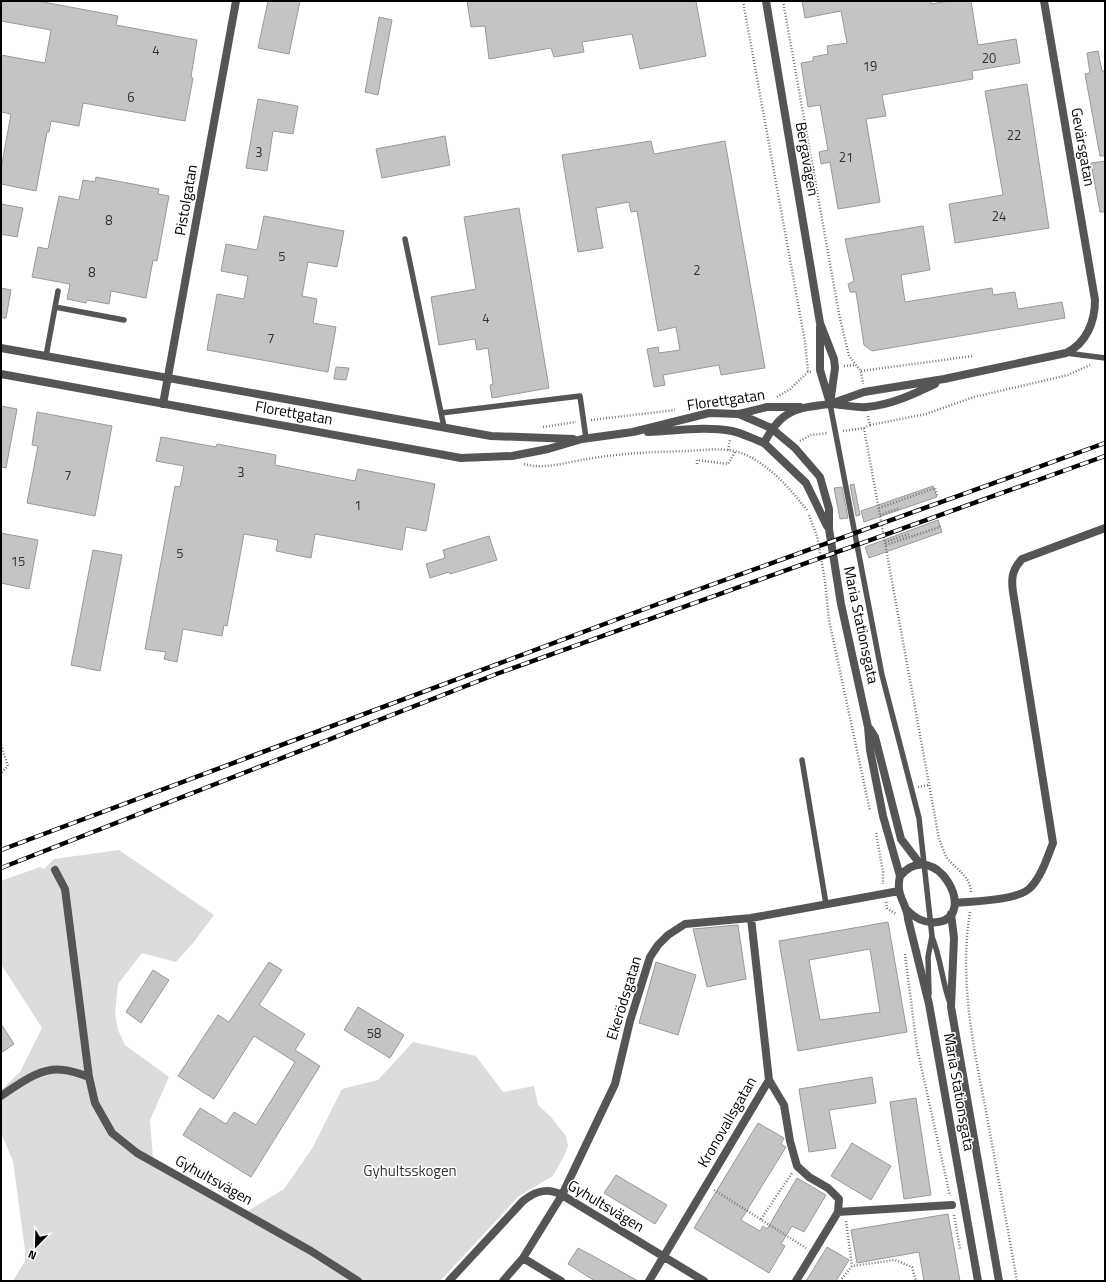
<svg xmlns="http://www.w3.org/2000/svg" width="1106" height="1282" viewBox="0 0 1106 1282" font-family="'Titillium Web',sans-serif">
<rect width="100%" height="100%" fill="#fff"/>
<!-- green -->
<path fill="#dcdcdc" d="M119 850 214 915 193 943 176 962 142 953 118 984 115 1013 118 1030 125 1045 169 1077 150 1120 153 1158 246 1212 284 1189 313 1147 342 1089 378 1080 413 1042 476 1056 503 1092 534 1086 538 1105 551 1117 566 1136 568 1146 564 1156 553 1176 519 1196 440 1281H13L25 1261V1250L13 1161 1 1133V1090L20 1072 42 1028 1 964V881L40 867 44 869 54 859Z"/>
<!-- building -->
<path fill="#c4c4c4" stroke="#999" fill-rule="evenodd" d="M1 1H38L118 16 116 25 197 40 191 77 193 78 185 121 83 103 79 126 51 121 49 132H47L36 191 1 184V169L11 114 1 112V55L45 63 51 30 1 21Z
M268 1H300L289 54 258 48Z
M467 1H696L706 56 640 69 632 34 582 42 584 52 554 57 551 48 489 59 485 26 471 27Z
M802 1H931V4L949 1H971L978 45 1016 39 1020 63 972 71 973 79 882 95 886 116 866 119 880 202 838 209 830 162 821 164 819 152 828 150 820 105 808 107 801 63 813 61V57L828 54 827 46 847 43 841 11 805 18Z
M379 17 392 20 378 95 365 92Z
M1098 51 1102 71H1105V156H1100L1085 74 1090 73 1087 53Z
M1027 84 1049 228 955 243 949 204 1003 195 985 91Z
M258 99 298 106 293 134 273 131 267 171 246 168Z
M445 136 450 165 382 178 376 149Z
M651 141 654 154 725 141 765 368 721 375 719 365 663 375 665 385 654 387 647 349 658 347 659 353 680 350 676 327 658 331 637 211 631 212 629 202 596 208 603 248 578 252 562 155Z
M1105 161V212H1100L1091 163Z
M96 177 159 189 158 194 169 196 157 261 153 260 146 298 111 291 109 304 87 300 86 303 67 299 70 284 32 277 38 247 48 249 59 196 79 200 83 180 95 182Z
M1 204 23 208 17 237 1 234Z
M519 208 549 388 492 398 490 385 493 384 488 348 477 350 475 339 439 345 431 297 476 289 464 217Z
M264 216 344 231 337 267 308 262 302 296 317 299 313 323 336 327 328 372 207 350 217 294 244 299 248 276 221 271 226 244 257 250Z
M923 226 930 270 901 275 905 302 992 288 993 295 1015 292 1018 309 1062 302 1065 318 872 351 864 345 856 292H850L848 284 854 281 845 239Z
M1 288 11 290 6 318H1Z
M336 367 349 368 346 380 334 379Z
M1 406 17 409 6 468 1 467Z
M37 412 112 426 95 516 27 503 38 446 32 445Z
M161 437 216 447 217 444 276 455 275 465 355 481 358 469 435 484 426 531 406 527 402 550 315 534 311 558 276 551 278 540 244 534 227 626 224 625 222 636 183 629 177 662 164 659 166 652 145 649 175 486 180 487 184 466 156 461Z
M854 484 860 515 856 516 850 485Z
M933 486 937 497 864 522 861 511Z
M842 487 848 518 840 519 834 488Z
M938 520 942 532 869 558 865 547Z
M1 533 38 540 29 589 1 583Z
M489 536 497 560 450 574 449 572 430 578 426 564 445 558 443 550Z
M93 550 122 555 100 671 71 665Z
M888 922 907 1032 798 1051 779 941ZM870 949 880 1012 820 1020 809 960Z
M738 925 746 979 707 987 693 929Z
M269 962 282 970 259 1005 305 1034 295 1050 320 1066 251 1177 183 1135 200 1108 226 1124 234 1112 256 1125 295 1062 254 1036 214 1099 178 1076 218 1015 229 1022Z
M656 962 696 975 678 1035 639 1023Z
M153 970 169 980 141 1023 126 1012Z
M358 1007 404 1035 390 1058 344 1030Z
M1 1024 14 1044 1 1053Z
M872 1077 876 1103 829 1110 836 1148 809 1152 799 1089Z
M916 1098 931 1195 904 1199 890 1102Z
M758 1123 784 1138 781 1144 786 1147 741 1220 760 1231 763 1226 767 1229 797 1178 826 1195 804 1232 792 1226 781 1244 785 1246 769 1273 694 1228Z
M852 1143 891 1166 871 1200 831 1176Z
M616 1175 667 1205 655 1224 604 1193Z
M948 1214 960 1281H924L919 1252 857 1263 851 1230Z
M827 1247 849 1260 836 1281H806Z
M578 1248 595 1257 638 1281H595L568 1264Z"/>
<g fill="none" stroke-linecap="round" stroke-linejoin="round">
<!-- path -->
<path stroke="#777" stroke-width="2.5" stroke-dasharray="1 2" stroke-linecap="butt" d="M743 1 805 342 808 372
M783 1 839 314 849 356 861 371 863 384
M844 366 855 365
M861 371 973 356
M777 397 790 389 808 372H811
M591 420 675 410
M870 425 926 414 974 397 1068 375 1090 365
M543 427 576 422
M864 428 939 839C942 845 944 854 948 859 957 870 971 877 971 893
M843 431 864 428 870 425 868 416
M800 441 811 435 828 433
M728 450 730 440
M524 464C543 470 568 462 587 459 621 453 653 452 687 451 708 450 731 446 750 457 773 469 791 490 807 510
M697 464V460L728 464 735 452
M879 508 935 488 937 495
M809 515 817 536 825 581 829 620 870 811
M880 515 900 508
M885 542 909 534
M886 545 940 527 939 524
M1 745 8 766 1 773
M918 787 930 785
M876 833 883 872V884
M886 902 887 908 896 914
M970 912C959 979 973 1045 986 1111 996 1167 1007 1224 1017 1281
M905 954 917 1048 950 1196
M714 1190 806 1248
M954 1215 960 1249
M761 1219 792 1173
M846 1221 852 1266
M840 1281 852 1266 895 1260 912 1267 916 1281"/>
<!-- service -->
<path stroke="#555" stroke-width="5.5" d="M405 239 444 427
M55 307 124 320
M1066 353 1105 358
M46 356 58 291
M830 404 882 675 919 818 932 936 928 957 929 994
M441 413 580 396 586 438
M802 760 826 904
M932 937C941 958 942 982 950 1003"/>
<!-- minor -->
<path stroke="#555" stroke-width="8" d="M163 404 236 1
M830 404 864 392 944 379 1066 353C1087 343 1095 321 1095 300L1044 1
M833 404C844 405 856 408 867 407 891 405 914 394 935 384
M771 428 795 448 820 477 829 509V529L841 604 868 727 870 750 883 816 900 876C895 897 907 902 908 919L929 1004 978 1281
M764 443 806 483 827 526
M870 729 875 737 901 839 920 864
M55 870 65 889 89 1077 95 1103 112 1133 137 1153 311 1251 358 1281
M900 876C936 835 979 917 938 922 925 924 916 919 907 910
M955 903C973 901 1019 901 1031 887 1042 875 1047 858 1053 843L1013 592C1011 578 1012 570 1022 559L1105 528
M951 914 954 938 951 1007 999 1281
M769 1080 784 1105 790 1141 797 1166 809 1177 828 1188 839 1199 838 1212 796 1281
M1 1096C19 1084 41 1066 64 1070 72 1071 81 1074 89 1077
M838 1212 952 1205
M523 1258 561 1281
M449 1281 523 1201C535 1191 547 1187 562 1195L704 1281
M503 1281 523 1258 562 1195 615 1084 630 1021 650 957 658 945 668 935 685 924 751 918 899 891
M649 1281 769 1080 751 918"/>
<!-- tertiary -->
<path stroke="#555" stroke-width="8" d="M766 1 820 323 834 359 835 368 830 404
M820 327V370L829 400
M1 348 491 436 573 439
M1 374 461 458 512 456 548 449 582 439 633 432 709 413 739 414 767 407H800
M739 414 771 428
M648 432C676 431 704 426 732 431 742 433 753 439 764 443 781 410 795 408 830 404"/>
<defs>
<path id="rail" d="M1 850 658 604 1105 443
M1 868 499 673 1105 456"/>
</defs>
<!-- rail casing -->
<use href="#rail" stroke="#000" stroke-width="4.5"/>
<!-- rail -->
<use href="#rail" stroke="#fff" stroke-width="3" stroke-dasharray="9" stroke-linecap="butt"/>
</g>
<g text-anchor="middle" stroke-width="3" stroke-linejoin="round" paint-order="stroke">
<!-- number labels -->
<g font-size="13" fill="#313131">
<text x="156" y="55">4</text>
<text x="989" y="63">20</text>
<text x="870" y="71">19</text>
<text x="131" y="102">6</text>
<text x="1014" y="140">22</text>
<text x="259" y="157">3</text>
<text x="846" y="162">21</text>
<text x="999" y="221">24</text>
<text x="109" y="225">8</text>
<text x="282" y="261">5</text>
<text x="697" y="275">2</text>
<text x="92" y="277">8</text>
<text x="486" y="323">4</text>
<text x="271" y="343">7</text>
<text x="241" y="477">3</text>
<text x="68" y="480">7</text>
<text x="358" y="510">1</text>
<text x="180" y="558">5</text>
<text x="18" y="566">15</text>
<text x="374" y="1038">58</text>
</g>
<!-- street labels -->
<g font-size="15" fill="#000" stroke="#fff">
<text transform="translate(1083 147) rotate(80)" y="5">Gevärsgatan</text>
<text transform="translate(807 159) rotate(80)" y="5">Bergavägen</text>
<text transform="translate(186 200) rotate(-80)" y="5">Pistolgatan</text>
<text transform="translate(726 400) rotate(-8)" y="5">Florettgatan</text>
<text transform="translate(294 413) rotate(10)" y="5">Florettgatan</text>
<text transform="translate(861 625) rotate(78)" y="5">Maria Stationsgata</text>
<text transform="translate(624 998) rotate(-73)" y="5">Ekerödsgatan</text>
<text transform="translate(959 1092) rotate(80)" y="5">Maria Stationsgata</text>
<text transform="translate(727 1122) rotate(-60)" y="5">Kronovallsgatan</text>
<text transform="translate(214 1180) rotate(29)" y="5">Gyhultsvägen</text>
<text transform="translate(606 1206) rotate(31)" y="5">Gyhultsvägen</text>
</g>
<!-- park labels -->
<g font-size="15" fill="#333" stroke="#fff">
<text x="410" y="1176">Gyhultsskogen</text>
</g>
</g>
<!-- border -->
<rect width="1106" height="1282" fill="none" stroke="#000000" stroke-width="4"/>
<!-- north arrow -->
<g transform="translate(36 1246) rotate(203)" stroke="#ffffff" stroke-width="3" paint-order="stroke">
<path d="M0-3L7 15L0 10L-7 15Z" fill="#000000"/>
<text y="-6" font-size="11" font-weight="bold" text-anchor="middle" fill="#000000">N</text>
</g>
</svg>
